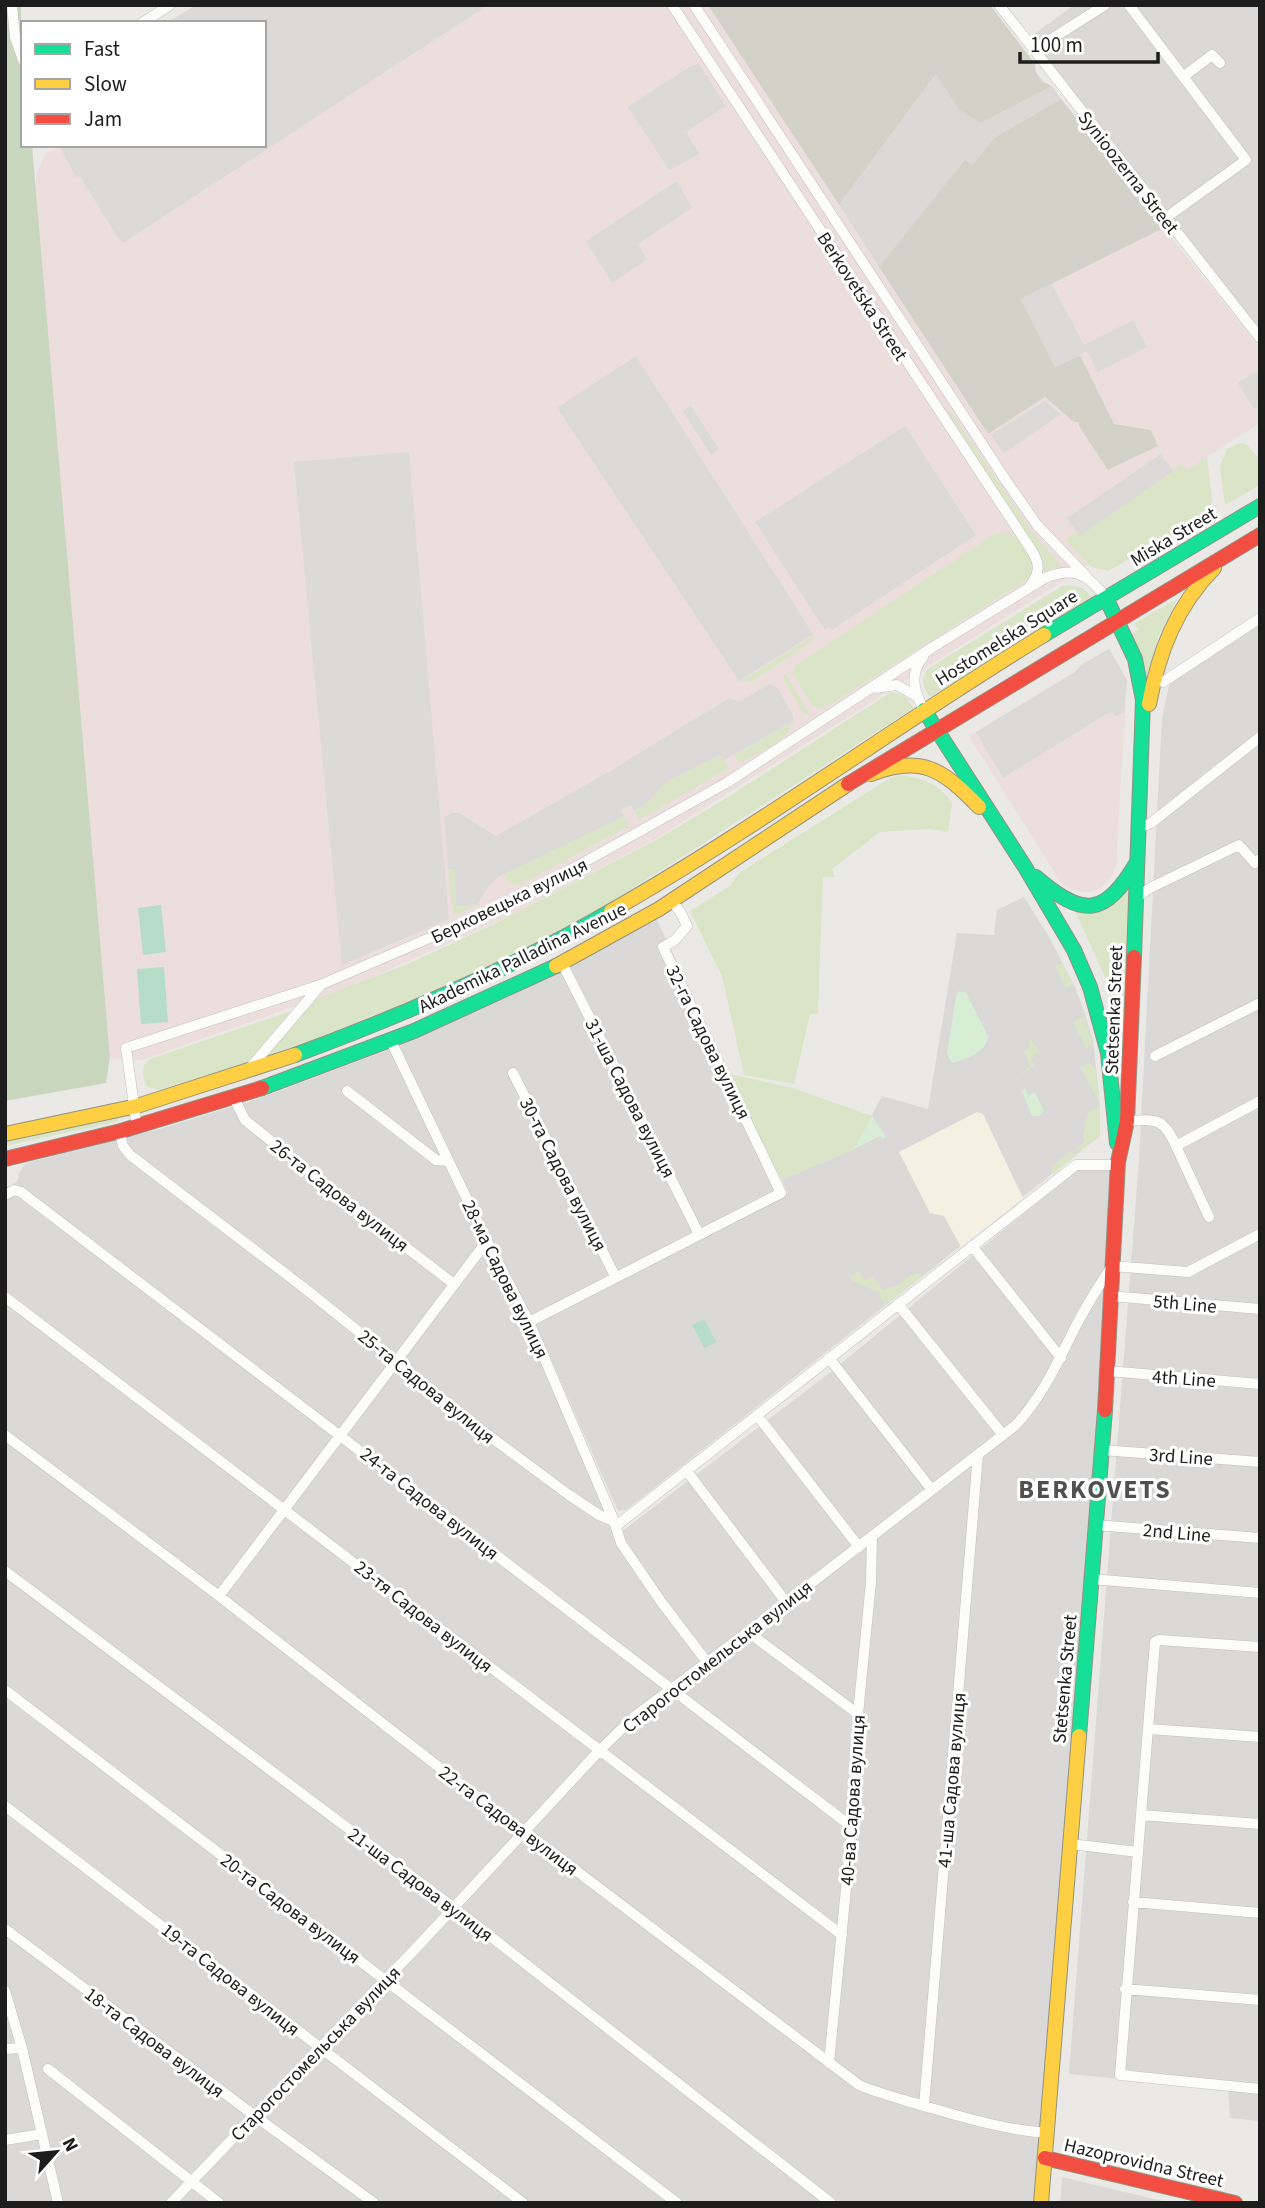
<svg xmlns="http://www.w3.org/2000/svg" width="1265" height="2208" viewBox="0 0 1265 2208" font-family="'Source Sans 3',sans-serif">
<rect width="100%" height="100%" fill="#ebe9e6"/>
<!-- residential -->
<path fill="#dad9d7" d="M1074 5H1260V338L1026 40Z
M937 73 960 111 981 123 1052 86 1061 99 995 137 972 165 965 161 879 267 839 205Z
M1260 620V2121L1230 2118 1228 2089 1069 2074 1139 1159 1162 718 1170 681Z
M1024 897 1049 937 1075 987 1085 1014 1093 1040 1100 1106V1136L626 1510 618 1511 535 1323 788 1193 782 1180 854 1149 882 1096 928 1109 957 933 994 935 997 910Z
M657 920 785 1191 523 1320 616 1536 832 1371 1078 1169 1116 1168 1038 2203H5V1189L17 1182 20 1171 26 1163 160 1129 258 1099 387 1050Z
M1062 2177 1171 2203H1060Z"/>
<!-- commercial -->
<path fill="#ecdedd" d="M196 5H708L988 434 1045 397 1074 421H1079V426L1083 429 1151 430 1114 424 1080 355 1021 299 1164 228 1260 348V423L1187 470 1182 464 1173 471 1090 564 654 840 507 917 350 987 142 1060 110 1058 35 199 37 171 46 154 65 145H264V23H167Z
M1109 649 1127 680 1116 865 1112 876 1102 887 1091 892H1083L1071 889 1061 883 969 736 1075 672 1081 665Z"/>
<!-- education -->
<path fill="#f4f1e2" d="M977 1112 983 1114 1023 1198 961 1247 944 1216 930 1213 899 1152Z"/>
<!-- construction -->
<path fill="#d3d2c8" d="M708 5H990L1035 64 1036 72 1043 82 1052 86 981 123 960 111 936 74 839 205Z
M1061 99 1164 228 1021 299 1055 367 1080 355 1114 424 1151 430 1158 446 1108 470 1079 426V422H1074L1045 397 988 434 879 267 965 160 972 165 995 137Z"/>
<!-- grass -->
<path fill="#dae5c8" d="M950 411 1033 533 1064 569 1054 568 1043 572 1040 555 947 414Z
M1240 443 1246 444 1260 459V485L1225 505 1220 466 1227 449Z
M1207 457 1212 501 1206 516 1108 571 1091 567 1065 540 1077 532 1080 535 1182 464 1187 470Z
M1002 533C1022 535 1027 549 1035 566L1031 577 826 707 821 708 811 705 793 673 796 665 995 534Z
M1069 585 1082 588 1095 599 930 697C922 688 920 677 929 668L1062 586Z
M1178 598 1159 635 1147 676 1143 661 1131 635 1138 630 1135 623Z
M814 635 812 642 753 681 740 682Z
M785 673 809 713 804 715 783 677Z
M891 692 904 695 914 708 613 901 522 950 429 993 263 1060 316 999 410 963 496 923 656 840 728 797Z
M793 721C787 743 757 753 739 763L734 755Z
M721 755 729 768 639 820 634 811 644 806 667 781Z
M899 775C921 777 940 784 952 803L948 832 930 829 880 832 832 869 835 877H823L818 1014H810L794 1084 744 1075 722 976 690 911 730 886 739 873 890 778Z
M624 816 629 826 521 884 514 885 508 881 504 874Z
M455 868 456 906 478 904 459 914 453 913 448 869Z
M1127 888 1130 889 1123 1017 1074 909Z
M1062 963 1073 984 1066 988 1055 966Z
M291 1011 246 1064 158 1090 146 1086 143 1075 144 1065 150 1059Z
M1084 1016 1092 1044 1086 1048 1073 1022Z
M1032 1040 1039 1052 1031 1059 1034 1067 1019 1076 1030 1066 1024 1051 1031 1047 1028 1042Z
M1090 1063 1096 1070 1100 1104 1080 1067Z
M725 1073 793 1088 872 1116 854 1149 782 1180 780 1175H777Z
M1100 1106V1136L1080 1152 1078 1146 1085 1142 1083 1137 1088 1113Z
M120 1118 116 1122 5 1146V1141Z
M1071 1151 1077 1155 1053 1174 1051 1167Z
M859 1271 864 1280 873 1276 882 1290 898 1285 911 1275 920 1273 922 1276 885 1305 878 1292 852 1281 850 1276Z"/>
<!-- forest -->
<path fill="#c9d7be" d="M5 5H21L23 145H32L110 1058 106 1083 5 1101Z"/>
<!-- park -->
<path fill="#d7eed4" d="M959 991 966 993 988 1036C988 1052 965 1059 952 1063L947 1054 956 996Z
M1025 1088 1028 1096 1035 1093 1044 1111 1039 1116H1032L1022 1091Z
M872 1116 886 1137 882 1139 880 1136 854 1149Z"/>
<!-- pitch -->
<path fill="#b6ddc8" d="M161 905 166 952 143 955 138 908Z
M164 967 168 1022 141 1024 137 969Z
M704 1319 716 1342 704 1348 692 1325Z"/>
<!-- parking -->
<path fill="#dbdad9" d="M196 5H488L123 243 114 232 80 176 76 177 60 147 65 145H264V23H167Z
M699 64 726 106 686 132 700 154 669 170 628 107 691 66Z
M677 181 692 208 638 244 647 260 612 283 586 241Z
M1052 284 1084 345 1133 320 1147 347 1098 372 1087 351 1055 367 1021 299Z
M636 356 813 634 739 681 557 408Z
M1260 370V406L1254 409 1238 383Z
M1045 401 1061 414 1004 453 991 435Z
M691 406 719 449 711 455 683 411Z
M905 426 976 535 832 630 830 627 825 630 755 522Z
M409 452 449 919 342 965 294 462Z
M1161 454 1173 471 1080 536 1067 518Z
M1109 649 1127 680 1124 712 1115 717 1112 712 1108 713 1003 778 976 732 1075 672 1081 665Z
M769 684 778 688 793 716V721L724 760 720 755 667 781 644 806 634 810 631 805 621 810 624 816 498 877 489 885 478 904 456 906 455 869H448L444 817 452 813H459L496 836 607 773 729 698 739 702Z"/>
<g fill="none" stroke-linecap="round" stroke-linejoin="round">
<defs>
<path id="street" d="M12 5 15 37 23 60
M672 5 1032 551C1040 564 1040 573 1030 586
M694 5 1005 479 1037 525 1086 576
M999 5 1260 338
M1129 5 1246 160 1164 219
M142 23 170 5
M1034 50 1105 5
M1183 77 1212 55 1220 63
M923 657C909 674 914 692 924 710
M1153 679 1163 682 1260 618
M875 688 897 685 916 696
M1139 828 1151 823 1260 737
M1136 898 1150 888 1239 845 1255 863 1260 859
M562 963 699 1234
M391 1041 487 1241 529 1322 614 1521
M1155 1056 1260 1003
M250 1068 320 986
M513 1073 615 1276
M347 1091 436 1160 449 1161
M234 1098 245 1120 330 1189 454 1284
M1127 1121C1156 1119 1164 1118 1176 1146L1260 1101
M137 1127 126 1048 320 985 511 903 728 782 933 647 1045 578C1075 566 1088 574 1106 598
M120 1133 123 1146 130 1155 303 1287 480 1429 569 1495 599 1515 614 1521 621 1543 662 1603 707 1662
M1176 1146 1209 1217
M5 1195 14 1190 21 1192 852 1827
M972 1246 1061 1358
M1111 1296 1260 1309
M5 1297 842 1935
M898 1304 1003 1435
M529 1322 781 1193 663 947 675 940 687 926 681 913 672 901
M829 1358 932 1490
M1108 1371 1260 1384
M757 1415 859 1547
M5 1435 219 1596 503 1817 524 1831 859 2085C882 2095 906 2100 931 2108 969 2119 1007 2130 1047 2133
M1102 1450 1260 1462
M686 1470 786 1602
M1095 1525 1260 1538
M616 1526 1076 1165H1118
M5 1571 453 1907 831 2203
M1091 1579 1260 1593
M219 1596 487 1241
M748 1632 858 1714
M5 1690 677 2203
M1149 1729 1260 1737
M5 1806 523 2203
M1141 1815 1260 1824
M1070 1844 1138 1852 1120 2075 1260 2089
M1138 1852 1155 1642 1159 1640 1260 1647
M1133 1902 1260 1913
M5 1929 255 2116 374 2203
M1125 1989 1260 2000
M5 1991 22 2048 58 2203
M5 2049 22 2048
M829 2063 852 1827 858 1714 871 1582 872 1537
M48 2069 219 2203
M924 2106 978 1454
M5 2140 42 2134
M171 2203 419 1945 599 1751 635 1716 748 1632 1016 1425C1047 1390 1057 1362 1078 1322 1088 1303 1100 1284 1112 1266L1188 1272 1260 1234"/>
<path id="fast" d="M1106 598 1135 659 1143 700 1134 957
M1044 635 1260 506
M924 710 1025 867 1074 950 1090 987 1108 1053 1117 1143
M1036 877C1083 918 1105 917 1137 862
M295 1055C403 1015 511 969 611 911
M262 1088 414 1031 556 966
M1079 1736 1105 1410"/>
<path id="slow" d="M1149 704C1159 651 1176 607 1214 568
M871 774C922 754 943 770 979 807
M611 911C760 826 898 724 1044 635
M556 966 659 909 848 784
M5 1134 137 1106 295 1055
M1041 2203 1079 1736"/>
<path id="jam" d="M848 784 1260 535
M5 1159 121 1131 262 1088
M1105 1410 1118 1162 1127 1121 1134 957
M1045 2158 1235 2203"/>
</defs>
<!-- street casing -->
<use href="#street" stroke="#c1c0be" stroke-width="11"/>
<!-- fast casing -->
<use href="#fast" stroke="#939280" stroke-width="16"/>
<!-- slow casing -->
<use href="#slow" stroke="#939280" stroke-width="16"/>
<!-- jam casing -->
<use href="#jam" stroke="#939280" stroke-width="16"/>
<!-- street -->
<use href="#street" stroke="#fcfcfb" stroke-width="10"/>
<!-- fast -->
<use href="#fast" stroke="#16e098" stroke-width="14"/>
<!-- slow -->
<use href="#slow" stroke="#ffcf43" stroke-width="14"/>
<!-- jam -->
<use href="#jam" stroke="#f24e42" stroke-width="14"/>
</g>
<g text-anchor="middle" stroke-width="6" stroke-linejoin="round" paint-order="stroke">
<!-- street labels -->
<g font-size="19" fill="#1d1d1d" stroke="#fff">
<text transform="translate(1129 172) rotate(52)" y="7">Synioozerna Street</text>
<text transform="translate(863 296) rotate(57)" y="7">Berkovetska Street</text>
<text transform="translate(1173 536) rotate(-31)" y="7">Miska Street</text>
<text transform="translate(1006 637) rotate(-32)" y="7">Hostomelska Square</text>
<text transform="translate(509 900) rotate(-26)" y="7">Берковецька вулиця</text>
<text transform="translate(522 957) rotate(-26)" y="7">Akademika Palladina Avenue</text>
<text transform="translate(1113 1010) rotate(-88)" y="7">Stetsenka Street</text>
<text transform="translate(709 1042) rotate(64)" y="7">32-га Садова вулиця</text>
<text transform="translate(631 1098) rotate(63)" y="7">31-ша Садова вулиця</text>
<text transform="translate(564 1174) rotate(63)" y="7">30-та Садова вулиця</text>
<text transform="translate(340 1195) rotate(38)" y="7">26-та Садова вулиця</text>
<text transform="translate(506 1279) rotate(64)" y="7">28-ма Садова вулиця</text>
<text transform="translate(1185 1303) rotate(5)" y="7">5th Line</text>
<text transform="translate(1184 1378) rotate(4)" y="7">4th Line</text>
<text transform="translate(427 1386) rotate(39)" y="7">25-та Садова вулиця</text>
<text transform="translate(1181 1456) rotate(4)" y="7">3rd Line</text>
<text transform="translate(430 1503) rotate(38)" y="7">24-та Садова вулиця</text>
<text transform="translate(1177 1532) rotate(5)" y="7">2nd Line</text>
<text transform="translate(424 1616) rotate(38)" y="7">23-тя Садова вулиця</text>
<text transform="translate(717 1656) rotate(-38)" y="7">Старогостомельська вулиця</text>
<text transform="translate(1064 1679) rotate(-85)" y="7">Stetsenka Street</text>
<text transform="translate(951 1780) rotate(-85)" y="7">41-ша Садова вулиця</text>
<text transform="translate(852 1800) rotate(-86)" y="7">40-ва Садова вулиця</text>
<text transform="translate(509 1820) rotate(37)" y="7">22-га Садова вулиця</text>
<text transform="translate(421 1884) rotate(37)" y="7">21-ша Садова вулиця</text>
<text transform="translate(291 1908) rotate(37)" y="7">20-та Садова вулиця</text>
<text transform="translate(231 1979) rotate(38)" y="7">19-та Садова вулиця</text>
<text transform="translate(155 2042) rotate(37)" y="7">18-та Садова вулиця</text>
<text transform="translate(315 2053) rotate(-46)" y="7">Старогостомельська вулиця</text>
<text transform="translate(1144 2162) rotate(13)" y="7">Hazoprovidna Street</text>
</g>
<!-- district labels -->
<g font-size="26" font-weight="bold" letter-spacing="2" fill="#505050" stroke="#fff">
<text x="1095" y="1498">BERKOVETS</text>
</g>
</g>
<!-- border -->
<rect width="1265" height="2208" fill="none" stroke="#1d1d1d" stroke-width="14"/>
<!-- legend -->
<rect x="21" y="21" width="245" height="126" fill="#ffffff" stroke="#a5a5a5" stroke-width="2"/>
<rect x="35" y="44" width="35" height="10" fill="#16e098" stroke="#a5a5a5" stroke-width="2"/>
<text x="84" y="56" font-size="21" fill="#1d1d1d">Fast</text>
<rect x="35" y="79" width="35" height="10" fill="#ffcf43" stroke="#a5a5a5" stroke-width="2"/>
<text x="84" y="91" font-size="21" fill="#1d1d1d">Slow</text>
<rect x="35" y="114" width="35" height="10" fill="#f24e42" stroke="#a5a5a5" stroke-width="2"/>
<text x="84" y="126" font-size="21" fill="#1d1d1d">Jam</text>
<!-- north arrow -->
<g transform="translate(56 2152) rotate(63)" stroke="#ffffff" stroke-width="5" paint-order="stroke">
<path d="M0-5L12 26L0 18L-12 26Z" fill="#1d1d1d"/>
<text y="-10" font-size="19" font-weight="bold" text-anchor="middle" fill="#1d1d1d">N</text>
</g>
<!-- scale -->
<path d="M1020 52v10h138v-10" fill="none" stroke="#1d1d1d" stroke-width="3.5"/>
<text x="1030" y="52" font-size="21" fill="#1d1d1d" stroke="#ffffff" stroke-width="5" paint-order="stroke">100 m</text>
</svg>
